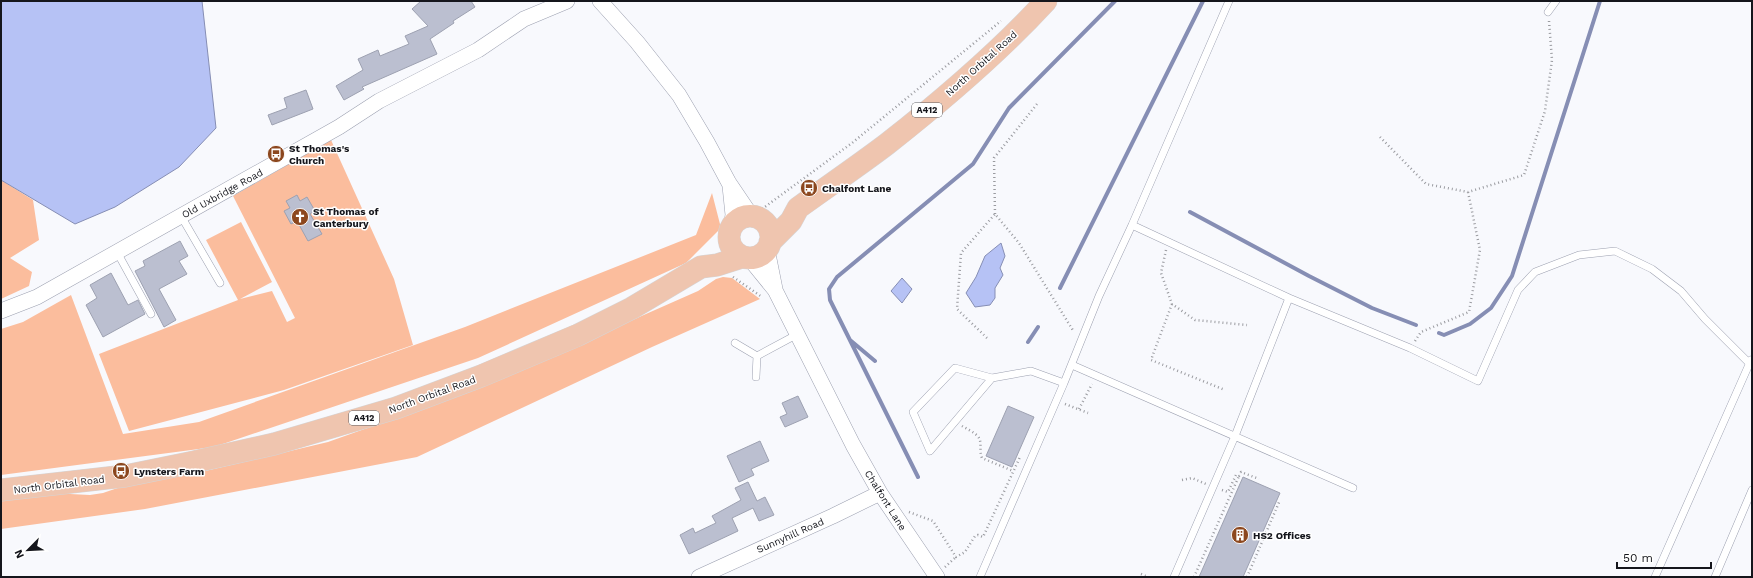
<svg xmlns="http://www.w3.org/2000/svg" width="1753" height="578" viewBox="0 0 1753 578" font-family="'Work Sans',sans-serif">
<rect width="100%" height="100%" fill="#f8f9fd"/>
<!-- green -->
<path fill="#fbbd9d" d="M331 140 394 279 413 345 284 390 129 431 99 354 238 300 206 240 241 222 272 282 240 299 272 291 287 322 295 318 233 196Z
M1 180 33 200 39 240 10 258 32 272 29 286 1 299Z
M712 193 721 228 686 263 478 358 214 447 1 475V329L23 322 71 295 123 434 199 422 465 327 696 235Z
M723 277 732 278 760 299 652 347 417 457 145 509 1 529V499L50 493 90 495 103 493 135 482 205 471 328 442 426 407 612 329 698 291 716 279Z"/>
<!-- water -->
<path fill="#b6c2f5" stroke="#868eb4" d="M1 1H202L216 128 179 167 115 207 75 224 1 180Z
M1001 243 1005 256 1000 268 1003 275 995 288V298L990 305 975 307 966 293 976 277 985 256Z
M902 278 912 289 902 303 891 291Z"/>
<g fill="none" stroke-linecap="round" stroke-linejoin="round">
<!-- stream -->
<path stroke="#868eb4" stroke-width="4" d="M1190 212 1309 276 1372 308 1416 325
M1060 288 1203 1
M1439 333 1444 335 1470 324 1491 308 1512 276 1600 1
M850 340 875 361
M1028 342 1038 327
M918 477 830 300 829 289 837 277 973 164 1009 108 1115 1"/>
</g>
<!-- building -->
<path fill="#bbbfd0" stroke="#9da1b1" d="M421 1H471L475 7 453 21 454 23 430 39 437 54 362 87 364 89 344 100 336 86 363 70 358 59 378 50 380 56 409 44 405 36 428 26 412 9Z
M306 90 313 109 272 125 268 115 287 108 284 98Z
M297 195 300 201 307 197 315 211 310 214 322 234 308 241 297 221 291 224 284 211 290 208 286 201Z
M180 241 188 256 179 261 187 274 159 289 176 320 164 327 135 271 145 266 143 261Z
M111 273 128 305 138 300 145 314 103 337 86 305 97 298 90 285Z
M798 396 808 417 785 427 780 417 787 414 782 403Z
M1008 406 1034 417 1012 467 986 456Z
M760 441 769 461 751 469 754 475 739 482 727 456Z
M1243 477 1280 493 1243 577H1199Z
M748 482 757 501 765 497 774 515 759 521 753 508 732 518 738 531 689 554 680 535 693 528 695 533 716 523 712 516 741 500 735 488Z"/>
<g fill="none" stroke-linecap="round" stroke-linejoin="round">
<defs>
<path id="lane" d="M1548 12 1556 1
M181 216 220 283
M1132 225 1289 298 1410 348 1478 381 1518 290 1535 272 1579 255 1615 251 1652 269 1681 291 1705 319 1749 363
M117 252 151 314
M735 343 757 356
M757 356 796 335
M1072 365 1353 488
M756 377 757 356
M992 378 955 368 913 412 930 451 992 378 1031 371 1064 383
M980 577 1064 383 1099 296 1132 225 1229 1
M1174 577 1235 436 1289 298
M1655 577 1751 360
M1715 577 1752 490"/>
<path id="street" d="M600 1 637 42 679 95 707 142 729 183 752 217
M730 186 733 215 731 228
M767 249 775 289
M749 258 775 290 853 445 880 493 937 577
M1 311 37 297 339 127 379 101 478 50 524 19 567 1
M699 577 833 516 880 493"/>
<path id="primary" d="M729 237a21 21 0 1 1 42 0a21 21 0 1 1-42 0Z
M770 242 791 221 798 208C827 187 858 166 887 144 943 100 998 53 1046 1
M1 490 125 476 189 463 274 444 396 408 481 376 578 335 632 308 701 267 717 265 742 257"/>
</defs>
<!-- lane casing -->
<use href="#lane" stroke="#9ca0b0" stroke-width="8"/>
<!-- street casing -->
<use href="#street" stroke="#9ca0b0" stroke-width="16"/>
<!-- primary casing -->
<use href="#primary" stroke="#d5d5d6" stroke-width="23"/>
<!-- path -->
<path stroke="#9a9ba0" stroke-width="2.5" stroke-dasharray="1 3" stroke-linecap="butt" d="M1380 137 1426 184 1468 192 1524 175 1545 111 1552 60 1549 21
M762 209 852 143 1001 21
M995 214 994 158 1037 104
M1166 250 1161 273 1172 304 1195 320 1247 325
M733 277 762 297
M1172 304 1151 360 1225 390
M987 338 957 309 961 253 995 214 1019 243 1074 332
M1415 341 1421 332 1469 312 1480 250 1468 192
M1065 404 1088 413
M1079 409 1092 384
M962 426C967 429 976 433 979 438 982 443 979 451 982 458L1013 471
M1182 480 1192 478 1206 484
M1222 490 1228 492 1236 475 1239 476 1241 472 1259 479
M909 512 933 521 956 557 965 552 975 536 978 535 983 537 1020 457
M945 567 956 557
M1141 574 1148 577
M1194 577 1239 476
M1247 577 1280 500"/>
<!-- lane -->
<use href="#lane" stroke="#fff" stroke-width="7"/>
<!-- street -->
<use href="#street" stroke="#fff" stroke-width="15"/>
<!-- primary -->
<use href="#primary" stroke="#efc5af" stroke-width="22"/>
</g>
<!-- icons -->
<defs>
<symbol id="bus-disc" viewBox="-11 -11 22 22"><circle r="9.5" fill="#8c471e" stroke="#fff"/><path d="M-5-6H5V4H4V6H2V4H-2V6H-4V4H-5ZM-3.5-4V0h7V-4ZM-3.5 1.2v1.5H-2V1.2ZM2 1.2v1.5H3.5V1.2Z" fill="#fff"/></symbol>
<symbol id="church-disc" viewBox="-11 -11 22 22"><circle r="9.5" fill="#8c471e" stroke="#fff"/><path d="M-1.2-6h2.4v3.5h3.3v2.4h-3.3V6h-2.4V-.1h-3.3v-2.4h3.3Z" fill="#fff"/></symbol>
<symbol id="building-disc" viewBox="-11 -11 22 22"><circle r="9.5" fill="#8c471e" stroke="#fff"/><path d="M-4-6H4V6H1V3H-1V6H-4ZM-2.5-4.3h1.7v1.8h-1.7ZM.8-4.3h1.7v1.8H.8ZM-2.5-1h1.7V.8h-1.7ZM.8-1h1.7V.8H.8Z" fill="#fff"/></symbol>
</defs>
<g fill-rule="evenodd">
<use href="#bus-disc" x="266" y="144" width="20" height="20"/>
<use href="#bus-disc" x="799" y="178" width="20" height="20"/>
<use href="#church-disc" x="290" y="207" width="20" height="20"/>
<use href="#bus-disc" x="111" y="461" width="20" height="20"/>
<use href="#building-disc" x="1230" y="525" width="20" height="20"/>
</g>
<g text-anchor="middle" stroke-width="3" stroke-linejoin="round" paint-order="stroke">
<!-- shield labels -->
<g fill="#fff" stroke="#5b5c60" stroke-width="1">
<rect x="912" y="103" width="30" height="14" rx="3"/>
<rect x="349" y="411" width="30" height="14" rx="3"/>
</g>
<g font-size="9" font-weight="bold" fill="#15161c">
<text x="927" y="113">A412</text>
<text x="364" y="421">A412</text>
</g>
<!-- street labels -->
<g font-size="10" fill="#15161c" stroke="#fff">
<text transform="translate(981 63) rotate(-42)" y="4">North Orbital Road</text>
<text transform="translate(222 193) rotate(-29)" y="4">Old Uxbridge Road</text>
<text transform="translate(432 394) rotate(-20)" y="4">North Orbital Road</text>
<text transform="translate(59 484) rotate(-7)" y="4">North Orbital Road</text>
<text transform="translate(886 500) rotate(58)" y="4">Chalfont Lane</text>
<text transform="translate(790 535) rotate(-24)" y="4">Sunnyhill Road</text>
</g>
<!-- poi labels -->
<g font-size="10" font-weight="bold" fill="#15161c" stroke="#fff" text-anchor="start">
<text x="289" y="152">St Thomas's<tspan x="289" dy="12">Church</tspan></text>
<text x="822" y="192">Chalfont Lane</text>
<text x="313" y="215">St Thomas of<tspan x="313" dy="12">Canterbury</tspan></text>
<text x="134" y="475">Lynsters Farm</text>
<text x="1253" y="539">HS2 Offices</text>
</g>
</g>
<!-- border -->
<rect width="1753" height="578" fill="none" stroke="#15161c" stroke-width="4"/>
<!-- north arrow -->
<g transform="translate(28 550) rotate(246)" stroke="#ffffff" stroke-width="3" paint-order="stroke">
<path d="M0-3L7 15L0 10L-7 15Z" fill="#15161c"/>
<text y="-6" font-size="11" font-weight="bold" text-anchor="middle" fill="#15161c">N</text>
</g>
<!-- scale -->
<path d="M1617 562v6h94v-6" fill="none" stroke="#15161c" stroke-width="2"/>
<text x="1623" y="562" font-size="12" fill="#15161c" stroke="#ffffff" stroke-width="3" paint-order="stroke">50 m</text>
</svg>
